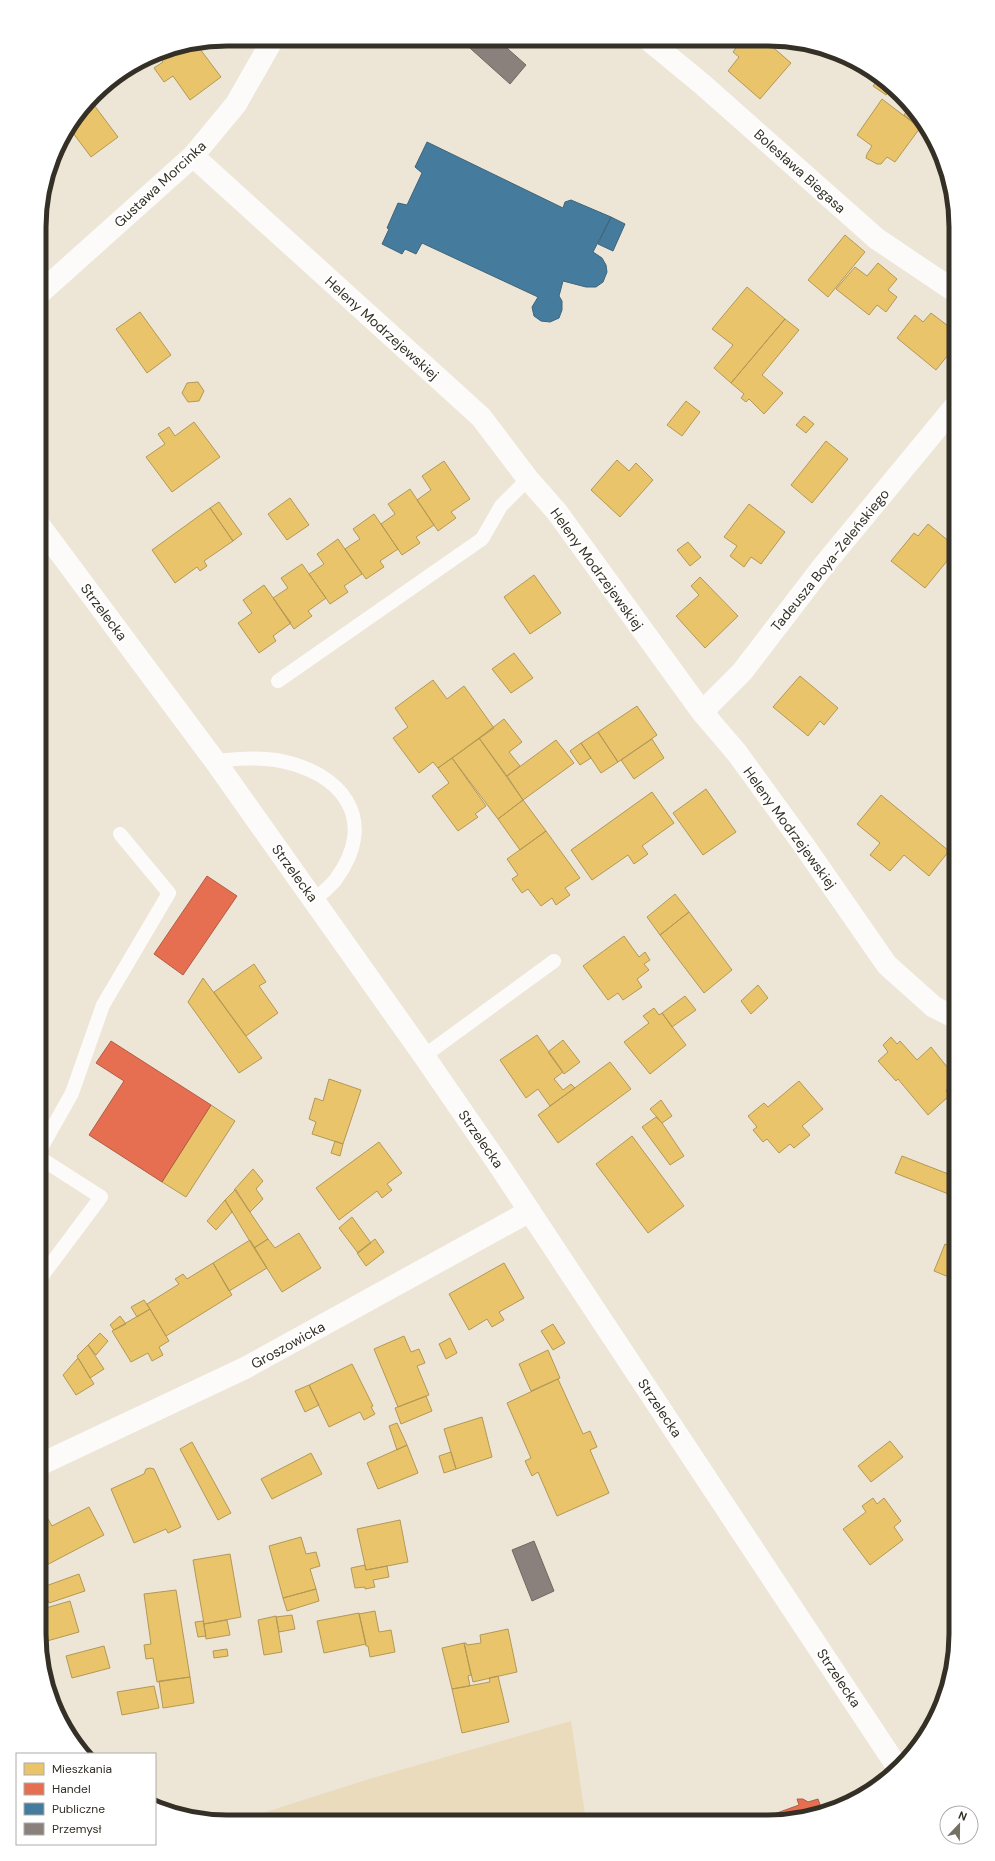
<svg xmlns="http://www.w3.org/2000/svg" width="995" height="1861" viewBox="0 0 995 1861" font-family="'DM Sans',sans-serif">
<rect width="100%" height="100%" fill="#ede6d7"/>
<!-- green -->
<path fill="#eadbbc" d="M571 1721 586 1821 241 1820 369 1779Z"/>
<!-- homes -->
<path fill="#e9c46a" stroke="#b39856" d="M740 42H749L751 44 752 42H767L791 63 760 99 728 71 739 57 733 52Z
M197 45 221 77 190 100 173 76 164 82 154 68 163 62 157 53Z
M880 77 893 87 886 95 873 86Z
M882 99 920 128 895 162 887 157 881 164H877L866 158 867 154 872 146 857 135Z
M91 101 118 137 91 157 70 129 69 130Z
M910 106 924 122 927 128 925 132 904 115Z
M845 235 865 252 828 297 808 280Z
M878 263 897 279 888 290 897 297 886 312 877 305 869 315 836 289 855 267 867 276Z
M747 287 785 319 731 383 714 368 733 345 712 329Z
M140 312 171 355 147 373 116 329Z
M931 313 956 332V345L936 370 897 338 915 315 923 322Z
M785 319 799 330 762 375 783 393 764 414 749 399 746 402 741 398 744 394 731 383Z
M198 382 204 391 199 401 188 402 182 393 187 383Z
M686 401 700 412 682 436 667 425Z
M804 416 814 424 806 433 796 425Z
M194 422 220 457 172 492 146 457 165 444 158 434 169 427 175 436Z
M826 441 848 459 812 503 791 485Z
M617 460 629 471 636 463 653 480 620 517 591 490Z
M444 461 470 499 451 512 456 518 438 531 417 500 431 490 422 476Z
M410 489 434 525 416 537 420 543 402 555 381 524 395 514 388 504Z
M290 498 309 525 287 540 268 514Z
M219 502 242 534 233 541 210 508Z
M749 504 785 532 761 564 751 557 744 567 730 556 737 546 724 537Z
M210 508 233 541 204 561 207 566 200 571 197 567 175 583 152 550Z
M374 514 398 549 380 561 384 567 366 579 345 549 360 539 353 529Z
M928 524 956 547V550L925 588 891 561 914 533 918 536Z
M338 539 362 574 344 586 348 592 330 604 309 574 324 564 317 554Z
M688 542 701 557 690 566 677 550Z
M302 564 326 598 308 611 312 616 294 629 273 598 288 588 281 578Z
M534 575 561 613 530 634 504 597Z
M700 577 738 616 705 648 676 616 699 595 691 586Z
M264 585 291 623 273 636 276 641 259 653 238 623 252 613 243 600Z
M514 653 533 678 511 693 492 669Z
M800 676 838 708 824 725 820 721 808 736 773 707Z
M433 680 447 699 464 686 494 728 438 768 433 762 419 773 393 738 408 727 395 708Z
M637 706 657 735 618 762 598 732Z
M504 719 522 742 509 752 520 766 507 776 479 738Z
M598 732 618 762 601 773 581 743Z
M479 738 523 800 498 819 452 758Z
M652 739 664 758 634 779 621 760Z
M556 740 574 763 523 800 507 776Z
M581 743 591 758 580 765 570 751Z
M452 758 486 806 475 814 478 817 458 831 432 796 449 783 438 768Z
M706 789 736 832 703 855 673 813Z
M652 792 674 823 642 846 648 854 634 864 628 855 592 880 571 850Z
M881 795 949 851 929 876 904 855 890 871 870 855 880 843 857 824Z
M523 800 546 831 520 850 498 819Z
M546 831 580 878 565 888 570 895 556 905 552 898 541 906 528 889 522 893 512 879 518 875 507 859Z
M675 894 689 912 660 935 647 917Z
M689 912 732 970 704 993 660 935Z
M624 936 639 957 645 952 650 960 644 964 649 970 637 979 642 987 623 1000 618 993 608 1000 583 966Z
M254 964 266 982 259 986 278 1013 246 1036 214 992Z
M203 978 262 1058 239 1073 188 1002Z
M758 985 768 998 751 1014 741 1001Z
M685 996 696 1010 672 1027 662 1013Z
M654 1008 659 1015 662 1013 686 1045 650 1074 624 1042 649 1023 643 1016Z
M537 1035 563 1072 554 1079 563 1090 571 1084 575 1088 550 1106 538 1089 526 1098 500 1060Z
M891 1037 897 1044 900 1041 917 1060 931 1047 956 1078V1082L946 1090 949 1096 928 1115 898 1079 896 1081 878 1061 888 1052 883 1045Z
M563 1040 580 1062 564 1074 548 1052Z
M610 1062 631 1089 558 1143 538 1115Z
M329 1079 361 1090 343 1144 312 1134 316 1122 309 1119 315 1098 323 1101Z
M799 1081 823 1109 802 1126 810 1135 794 1148 790 1144 779 1153 767 1139 763 1142 753 1130 757 1127 748 1116 764 1103 768 1107Z
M661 1100 672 1116 662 1123 650 1109Z
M211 1105 235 1121 186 1197 162 1182Z
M656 1117 662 1123 684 1156 670 1165 642 1127Z
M632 1136 684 1206 648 1233 596 1164Z
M335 1141 343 1144 340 1156 331 1153Z
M379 1142 402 1173 387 1184 392 1190 382 1198 377 1191 339 1220 316 1188Z
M902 1156 956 1177V1197L895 1173Z
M253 1169 263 1181 256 1189 263 1199 250 1212 236 1190H234Z
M235 1190 268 1239 254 1248 225 1200Z
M225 1200 232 1212 216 1230 207 1221Z
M352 1217 371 1243 358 1253 339 1228Z
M299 1233 321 1268 282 1292 254 1248 268 1239 275 1248Z
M375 1239 384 1252 366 1266 357 1253Z
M250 1240 267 1268 229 1291 213 1263Z
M945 1244 956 1249V1280L934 1271Z
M213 1263 232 1295 166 1336 147 1304 179 1284 175 1279 183 1274 187 1279Z
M504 1263 524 1298 499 1312 504 1320 492 1327 487 1319 469 1330 449 1294Z
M144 1300 150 1309 137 1317 131 1307Z
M150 1309 169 1341 159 1347 163 1355 152 1361 148 1353 131 1362 112 1331Z
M120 1316 126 1324 114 1330 110 1325Z
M553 1324 565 1343 553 1350 541 1331Z
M100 1333 108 1341 96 1355 88 1345Z
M404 1336 411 1352 419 1349 425 1363 417 1366 429 1395 398 1407 374 1349Z
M450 1338 457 1353 446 1359 439 1344Z
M88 1345 104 1369 90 1378 77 1356Z
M548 1350 560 1378 531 1391 519 1364Z
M78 1358 94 1384 76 1395 63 1375Z
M352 1364 373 1406 371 1407 375 1414 364 1420 360 1412 329 1427 309 1385Z
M558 1379 583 1434 590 1431 597 1447 590 1450 609 1493 557 1516 538 1472 532 1476 525 1461 531 1458 507 1403Z
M309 1385 319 1405 305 1412 295 1391Z
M426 1396 432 1411 401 1424 395 1408Z
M482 1417 492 1457 456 1469 444 1429Z
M397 1423 407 1445 397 1450 389 1426Z
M890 1441 903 1457 871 1482 858 1466Z
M192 1442 231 1513 218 1520 180 1449Z
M407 1445 418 1473 378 1489 367 1463Z
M451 1452 456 1469 444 1473 439 1456Z
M311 1453 322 1474 272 1499 261 1479Z
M150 1468 154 1469 181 1527 168 1533 166 1529 134 1543 111 1489 144 1474 146 1469Z
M873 1498 877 1504 884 1498 901 1521 894 1527 903 1540 870 1565 843 1529 866 1512 862 1506Z
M89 1507 104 1535 39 1569V1533L42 1531 39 1524 48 1519 52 1526Z
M400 1520 408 1562 366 1570 357 1529Z
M301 1537 306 1554 316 1552 320 1566 310 1569 316 1589 283 1598 269 1546Z
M230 1554 241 1617 204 1624 193 1560Z
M365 1565 366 1570 387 1566 389 1577 373 1580 375 1587 365 1589V1587L355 1588 351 1568Z
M79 1574 85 1591 49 1603 43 1587Z
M316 1589 319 1601 287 1611 283 1598Z
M176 1590 190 1677 157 1682 153 1658 146 1659 144 1645 151 1644 144 1594Z
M70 1601 79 1632 40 1643 39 1610Z
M375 1611 379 1632 391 1630 395 1652 370 1657 368 1646H366L359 1614Z
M359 1613 366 1644 324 1653 317 1621Z
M292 1615 295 1629 279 1632 276 1617Z
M276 1616 282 1652 264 1655 258 1620Z
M227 1620 230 1635 206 1639 204 1624Z
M203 1621 206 1636 198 1637 195 1622Z
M508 1629 517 1672 473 1682 464 1643H466L467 1645 481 1643 480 1635Z
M464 1643 471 1675 468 1676 470 1686 452 1689 442 1648Z
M104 1646 110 1668 72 1678 66 1656Z
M227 1649 228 1656 214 1658 213 1651Z
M498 1676 509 1722 462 1733 452 1689 490 1682 489 1678Z
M190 1677 194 1703 163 1708 159 1681Z
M154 1686 159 1708 122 1715 117 1692Z"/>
<!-- shops -->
<path fill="#e76f51" stroke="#b15c44" d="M207 876 237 896 183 975 154 954Z
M111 1041 211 1105 162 1182 89 1135 124 1081 96 1063Z
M797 1799H803L808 1802 818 1799 823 1813 768 1822H752L799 1805Z"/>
<!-- public -->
<path fill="#457b9d" stroke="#406479" d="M427 142 563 208 565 202 571 200 611 217 593 252 602 258 606 265 607 272 603 282 596 287H586L563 281 559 296 562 301V310L559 318 550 322 541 321 534 316 532 307 538 297 422 243 416 254 405 249 402 254 382 244 389 229 387 228 398 203 407 205 422 173 415 167Z
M611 217 625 224 613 251 598 244Z"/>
<!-- industry -->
<path fill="#8a817c" stroke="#706962" d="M461 40 499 41 526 65 510 84Z
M534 1541 554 1591 532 1601 512 1550Z"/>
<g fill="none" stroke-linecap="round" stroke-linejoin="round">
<!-- lane -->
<path stroke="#fcfbf9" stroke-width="14" d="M278 681 482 539 501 506 528 479
M215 761C235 759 256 757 276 760 341 771 380 819 336 879 330 887 322 893 314 900
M424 1056 554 961
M40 1150 72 1093 103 1005 169 893 120 834
M39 1280 101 1197 40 1158"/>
<!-- street -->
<path stroke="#fcfbf9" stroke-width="22" d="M651 42 702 84 877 239 956 292
M193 156 481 417 528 479 557 512 702 712 737 753 803 844 887 965 934 1007 956 1018
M702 712 742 672 824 565 956 405"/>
<!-- secondary -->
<path stroke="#fcfbf9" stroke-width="22" d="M40 293 193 156 236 104 273 39
M40 526 215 761 424 1056 499 1165 898 1768
M39 1465 245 1368 530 1211"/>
</g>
<g text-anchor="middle" stroke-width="4" stroke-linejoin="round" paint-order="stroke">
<!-- street labels -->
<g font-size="14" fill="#343026" stroke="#fff">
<text transform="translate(800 171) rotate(42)" y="5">Bolesława Biegasa</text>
<text transform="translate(160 184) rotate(-43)" y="5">Gustawa Morcinka</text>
<text transform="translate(382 328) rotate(42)" y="5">Heleny Modrzejewskiej</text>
<text transform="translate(830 560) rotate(-51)" y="5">Tadeusza Boya-Żeleńskiego</text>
<text transform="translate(597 569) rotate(54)" y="5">Heleny Modrzejewskiej</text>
<text transform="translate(104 612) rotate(53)" y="5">Strzelecka</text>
<text transform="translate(790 828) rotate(54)" y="5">Heleny Modrzejewskiej</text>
<text transform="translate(295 873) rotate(54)" y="5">Strzelecka</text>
<text transform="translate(481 1139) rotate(55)" y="5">Strzelecka</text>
<text transform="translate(288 1345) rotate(-29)" y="5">Groszowicka</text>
<text transform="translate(660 1408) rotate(56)" y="5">Strzelecka</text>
<text transform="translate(839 1678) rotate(56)" y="5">Strzelecka</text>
</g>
</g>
<!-- crop -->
<path d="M0 0H995V1861H0ZM227 46H768A181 181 0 0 1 949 227V1634A181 181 0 0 1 768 1815H227A181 181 0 0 1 46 1634V227A181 181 0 0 1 227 46Z" fill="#fff" fill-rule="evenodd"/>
<path fill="none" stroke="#343026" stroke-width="5" d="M227 46H768A181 181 0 0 1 949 227V1634A181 181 0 0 1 768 1815H227A181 181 0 0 1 46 1634V227A181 181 0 0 1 227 46Z"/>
<!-- legend -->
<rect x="16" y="1753" width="140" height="92" fill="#ffffff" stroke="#aeaca8"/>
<rect x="24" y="1763" width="20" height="12" fill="#e9c46a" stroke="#aeaca8"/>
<text x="52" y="1773" font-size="12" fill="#343026">Mieszkania</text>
<rect x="24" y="1783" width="20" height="12" fill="#e76f51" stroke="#aeaca8"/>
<text x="52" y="1793" font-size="12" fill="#343026">Handel</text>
<rect x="24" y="1803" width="20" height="12" fill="#457b9d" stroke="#aeaca8"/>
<text x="52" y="1813" font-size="12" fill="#343026">Publiczne</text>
<rect x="24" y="1823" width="20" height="12" fill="#8a817c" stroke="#aeaca8"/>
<text x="52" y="1833" font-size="12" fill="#343026">Przemysł</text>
<!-- north arrow -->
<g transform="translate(959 1825) rotate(22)"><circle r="19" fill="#ffffff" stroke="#aeaca8"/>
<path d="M0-3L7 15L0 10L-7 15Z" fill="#757064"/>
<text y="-6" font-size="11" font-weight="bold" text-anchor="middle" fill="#343026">N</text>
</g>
</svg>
